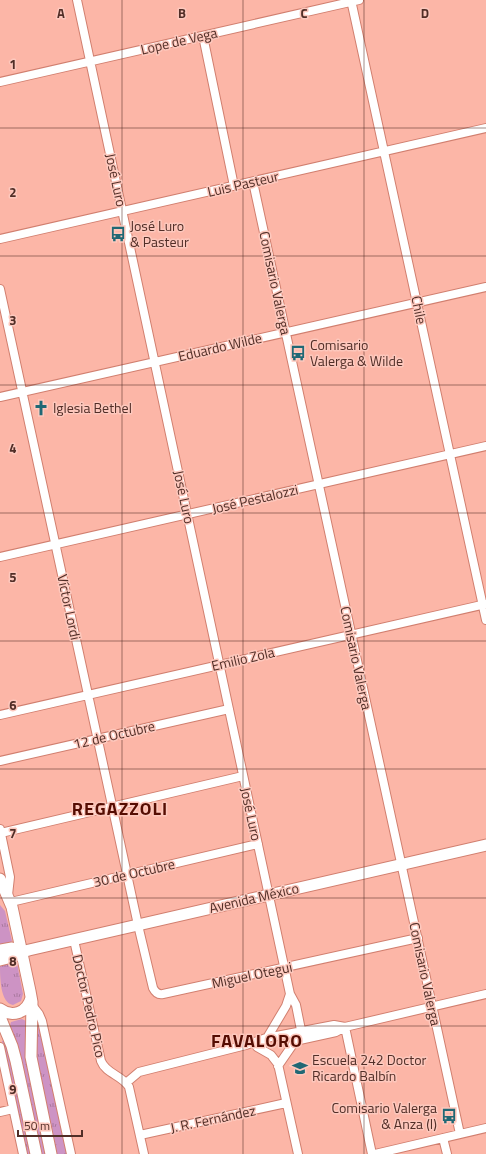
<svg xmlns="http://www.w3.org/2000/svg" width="486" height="1154" viewBox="0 0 486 1154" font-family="'Titillium Web',sans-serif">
<defs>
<pattern id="grass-tufts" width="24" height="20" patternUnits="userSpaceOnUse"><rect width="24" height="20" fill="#cd93c4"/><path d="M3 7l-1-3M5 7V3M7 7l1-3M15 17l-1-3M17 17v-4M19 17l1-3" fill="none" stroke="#a9789f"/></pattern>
</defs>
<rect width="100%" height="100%" fill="#fcb6a7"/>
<!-- grass -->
<path fill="url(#grass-tufts)" d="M0 905 5 911 12 941 10 943 0 945Z
M14 961 17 963 23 994 21 1001 13 1005C0 1003 0 977 0 964Z
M22 1019 26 1021V1048L47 1154H41L14 1038 10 1025 11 1022Z
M37 1019 67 1154H55L36 1062Z
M2 1041H4L11 1058 32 1154H27Z"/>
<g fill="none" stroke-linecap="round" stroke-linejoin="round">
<defs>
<path id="minor" d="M77 0 290 994 286 1006 261 1048
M351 0 486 620
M203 36 234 186
M0 82 359 0
M253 182 460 1134
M0 239 486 128
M0 289 138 925 153 988C155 992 158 995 163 994L418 938
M0 397 486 287
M0 557 486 446
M0 715 486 604
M0 761 229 709
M0 829 10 877 8 895
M1 833 243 776
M11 902 258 844
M74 940 101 1061C106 1074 122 1075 129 1087L144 1154
M32 1005 39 1014 42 1021 71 1154
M345 1027 372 1154
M295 1041 336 1032 345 1027 486 994
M0 1047 23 1154
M257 1047 271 1055 278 1064 298 1154
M278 1066 298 1037 301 1030 296 1005 290 994
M126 1083 139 1072 246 1045 266 1038 334 1025 345 1027
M0 1112 13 1109
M140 1135 286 1103
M443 1138 447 1154
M375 1154 486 1128"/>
<path id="major" d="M0 879 12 907 30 991 32 1002 31 1057 51 1154
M0 950 12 948 22 952
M0 960 12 957 22 952 29 950 486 845
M0 1009C12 1018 27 1013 31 998
M0 1017 12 1046 16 1061 36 1154"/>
</defs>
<!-- minor casing -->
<use href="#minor" stroke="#d17f6f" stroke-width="10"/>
<!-- major casing -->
<use href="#major" stroke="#d17f6f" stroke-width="13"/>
<!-- minor -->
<use href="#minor" stroke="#fff" stroke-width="8"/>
<!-- major -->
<use href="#major" stroke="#fff" stroke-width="11"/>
</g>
<!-- grid -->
<path fill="none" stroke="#512e27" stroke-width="1" stroke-opacity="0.55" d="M122 0V1154M243 0V1154M364 0V1154M0 128H486M0 256H486M0 385H486M0 513H486M0 641H486M0 769H486M0 898H486M0 1026H486"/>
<!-- icons -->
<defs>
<symbol id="bus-bare" viewBox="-9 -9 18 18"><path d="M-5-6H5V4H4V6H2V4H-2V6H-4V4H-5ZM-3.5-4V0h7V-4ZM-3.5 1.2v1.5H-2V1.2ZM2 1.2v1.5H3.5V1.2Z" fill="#206875" stroke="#fdc8bd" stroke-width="2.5" paint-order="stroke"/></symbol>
<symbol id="church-bare" viewBox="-9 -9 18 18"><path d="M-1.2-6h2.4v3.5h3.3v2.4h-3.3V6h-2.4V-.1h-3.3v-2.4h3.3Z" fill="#206875" stroke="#fdc8bd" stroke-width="2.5" paint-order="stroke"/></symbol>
<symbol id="school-bare" viewBox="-9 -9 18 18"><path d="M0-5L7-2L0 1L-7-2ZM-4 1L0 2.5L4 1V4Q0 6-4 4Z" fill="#206875" stroke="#fdc8bd" stroke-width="2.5" paint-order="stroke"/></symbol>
</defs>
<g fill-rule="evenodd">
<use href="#bus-bare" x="107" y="223" width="22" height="22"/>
<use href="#bus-bare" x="287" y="342" width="22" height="22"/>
<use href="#church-bare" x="30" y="397" width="22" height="22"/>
<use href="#school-bare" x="289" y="1057" width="22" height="22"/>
<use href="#bus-bare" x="438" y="1105" width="22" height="22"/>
</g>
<g text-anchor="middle" stroke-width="3" stroke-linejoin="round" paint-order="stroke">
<!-- street labels -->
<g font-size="14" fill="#512e27" stroke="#fdc8bd">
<text transform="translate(179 41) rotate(-13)" y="5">Lope de Vega</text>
<text transform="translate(116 180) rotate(78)" y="5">José Luro</text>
<text transform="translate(243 184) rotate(-13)" y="5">Luis Pasteur</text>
<text transform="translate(275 283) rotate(78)" y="5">Comisario Valerga</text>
<text transform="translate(419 310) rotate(78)" y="5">Chile</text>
<text transform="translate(220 347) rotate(-13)" y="5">Eduardo Wilde</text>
<text transform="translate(184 497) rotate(78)" y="5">José Luro</text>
<text transform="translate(255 499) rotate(-13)" y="5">José Pestalozzi</text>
<text transform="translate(69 607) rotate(78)" y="5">Víctor Lordi</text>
<text transform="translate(356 658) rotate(78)" y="5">Comisario Valerga</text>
<text transform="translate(243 659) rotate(-13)" y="5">Emilio Zola</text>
<text transform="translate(114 735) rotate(-13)" y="5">12 de Octubre</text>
<text transform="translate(251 814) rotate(78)" y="5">José Luro</text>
<text transform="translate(134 873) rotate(-13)" y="5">30 de Octubre</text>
<text transform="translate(254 898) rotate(-13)" y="5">Avenida México</text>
<text transform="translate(425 974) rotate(78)" y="5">Comisario Valerga</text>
<text transform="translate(252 975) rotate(-12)" y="5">Miguel Otegui</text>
<text transform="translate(89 1006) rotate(77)" y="5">Doctor Pedro Pico</text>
<text transform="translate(213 1119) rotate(-12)" y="5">J. R. Fernández</text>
</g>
<!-- poi labels -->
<g font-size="14" fill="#512e27" stroke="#fdc8bd" text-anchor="start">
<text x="130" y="231">José Luro<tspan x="130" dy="16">&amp; Pasteur</tspan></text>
<text x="310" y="350">Comisario<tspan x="310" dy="16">Valerga &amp; Wilde</tspan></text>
<text x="53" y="413">Iglesia Bethel</text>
<text x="312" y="1065">Escuela 242 Doctor<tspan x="312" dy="16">Ricardo Balbín</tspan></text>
<text x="437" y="1113" text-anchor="end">Comisario Valerga<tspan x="437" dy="16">&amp; Anza (I)</tspan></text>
</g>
<!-- district labels -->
<g font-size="18" font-weight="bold" letter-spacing="1" fill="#550d03" stroke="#fdc8bd">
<text x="120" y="815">REGAZZOLI</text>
<text x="257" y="1047">FAVALORO</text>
</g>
</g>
<g font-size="13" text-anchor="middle" font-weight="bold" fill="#512e27" stroke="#fdc8bd" stroke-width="3" stroke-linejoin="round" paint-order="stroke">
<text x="61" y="18">A</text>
<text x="182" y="18">B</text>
<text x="304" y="18">C</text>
<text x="425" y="18">D</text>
<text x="13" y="69">1</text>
<text x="13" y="197">2</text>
<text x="13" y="325">3</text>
<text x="13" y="453">4</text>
<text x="13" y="582">5</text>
<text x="13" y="710">6</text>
<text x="13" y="838">7</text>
<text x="13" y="966">8</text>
<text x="13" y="1094">9</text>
</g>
<!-- scale -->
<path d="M18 1130v6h64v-6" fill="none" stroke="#512e27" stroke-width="2"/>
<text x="24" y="1130" font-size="12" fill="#512e27" stroke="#fdc8bd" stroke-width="3" paint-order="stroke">50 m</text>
</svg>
